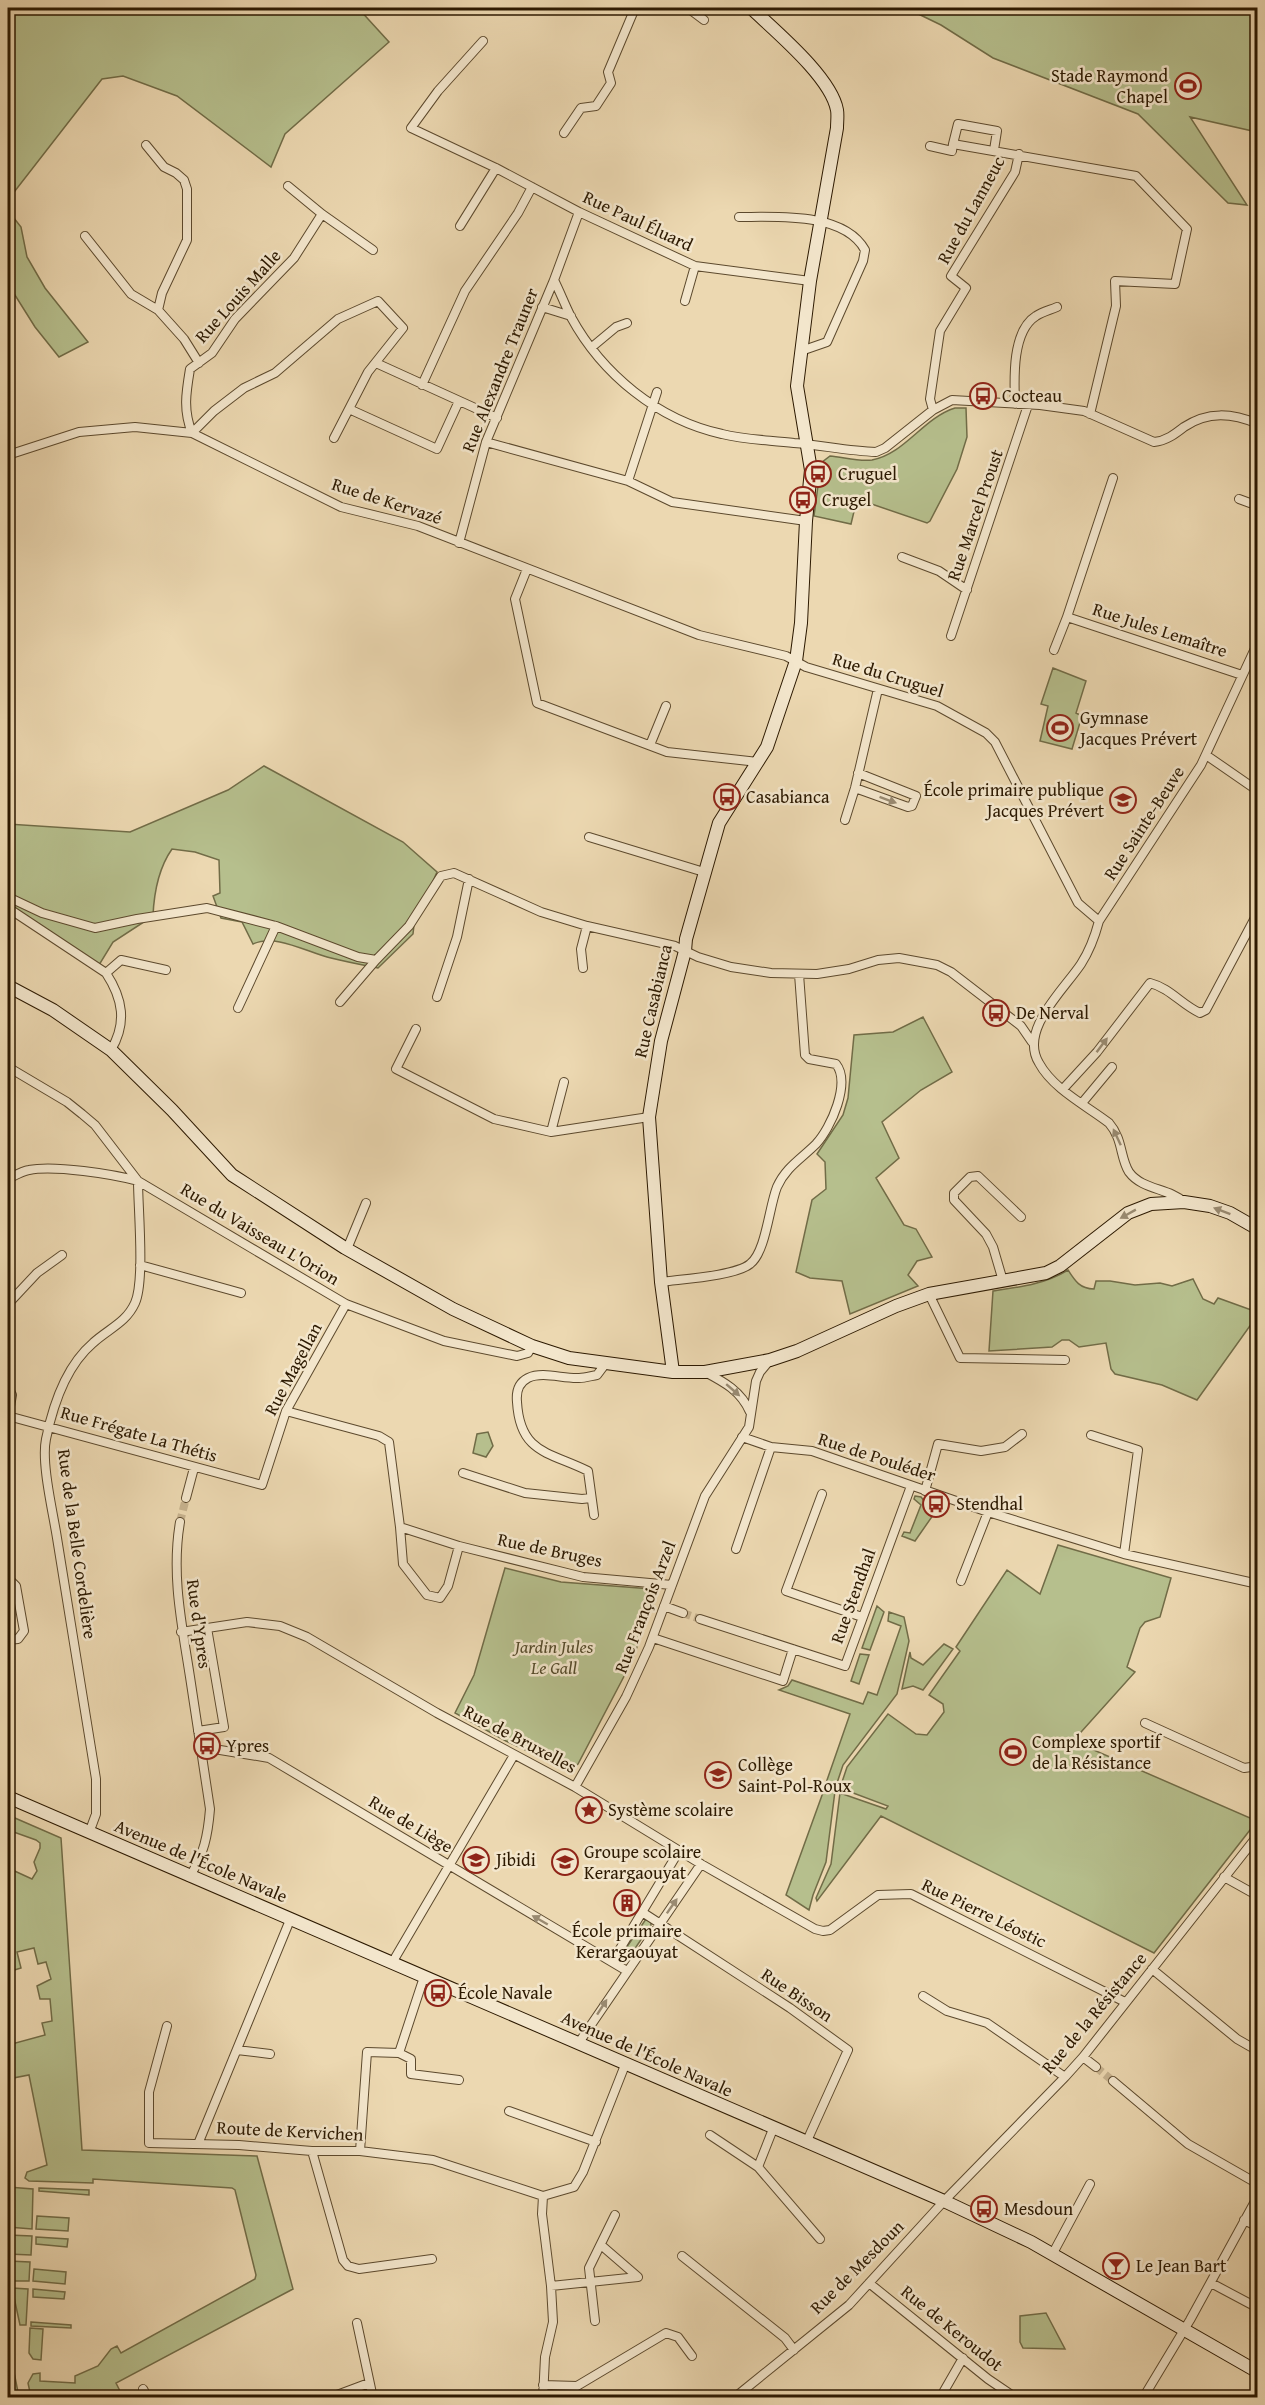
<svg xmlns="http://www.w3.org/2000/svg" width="1265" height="2405" viewBox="0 0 1265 2405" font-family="'Gentium Book Plus',serif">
<rect width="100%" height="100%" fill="#ecd8b1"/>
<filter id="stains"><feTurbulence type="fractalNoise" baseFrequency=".00333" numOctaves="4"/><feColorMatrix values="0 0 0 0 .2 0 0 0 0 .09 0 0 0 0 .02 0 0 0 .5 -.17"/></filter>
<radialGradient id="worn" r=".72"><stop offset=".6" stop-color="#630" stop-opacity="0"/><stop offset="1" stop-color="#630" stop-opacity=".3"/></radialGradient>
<!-- green -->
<path fill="#b6bf8d" stroke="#716c47" stroke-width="1.5" d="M8 8H358L389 42 285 134 271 167 177 96 123 76 102 79 11 196 10 213 21 227 27 257 45 288 88 342 59 357 35 327 8 284Z
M906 8H1257V132L1190 117 1247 205 1228 203 1138 114 993 58 941 25Z
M955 408H966L967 437 957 469 930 521 927 523 857 499 851 524 814 516 821 463 830 456C843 457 859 462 872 460 905 454 923 418 955 408Z
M1053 668 1086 681 1076 713 1082 716 1072 749 1040 741 1048 706 1041 704Z
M264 766 403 842 437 872 414 925 413 934 378 968C363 965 347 962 331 958 308 953 276 933 253 944L242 922 221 918 213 896 220 893 219 860 195 852 172 849C158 869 154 892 153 916L113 942 96 970 8 911V824L130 832 228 790Z
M923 1017 952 1072 921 1090 882 1122 899 1158 876 1178 904 1225 916 1229 932 1257 917 1261 908 1275 918 1286 850 1314 842 1281 810 1278 796 1272 812 1200 826 1189 825 1162 817 1154 843 1115 848 1098 854 1035 893 1032Z
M1068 1270C1075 1281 1080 1289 1094 1289L1096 1281H1110L1135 1285 1160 1283 1172 1286 1193 1279 1203 1299 1214 1304 1218 1298 1257 1312V1316L1197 1400 1162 1385 1115 1374 1111 1369 1106 1343 1079 1347 1069 1340H1062L1052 1347 989 1351 993 1291C1020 1287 1045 1284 1068 1270Z
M488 1432 493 1446 486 1457 473 1453 477 1434Z
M915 1496 921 1497 925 1502 938 1508 915 1541 902 1536 904 1532 910 1533 921 1505 914 1499Z
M1058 1545 1171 1578 1160 1617 1145 1622 1140 1628 1127 1667 1135 1672 1073 1741 1257 1821 1154 1953 881 1816 817 1901 816 1898 831 1864 840 1793 886 1809 888 1806 840 1788 847 1767 888 1714 916 1734 927 1735 944 1712 943 1704 929 1695 960 1651 956 1647 1007 1570 1040 1594Z
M505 1568 561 1582 652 1589 656 1596 631 1663 578 1764 573 1768H564L506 1741 455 1713 474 1675Z
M877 1606 884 1612 870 1650 862 1648Z
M889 1612 904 1617 909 1641 897 1694 843 1765 836 1786 826 1783 850 1714 779 1690 788 1686 792 1680 863 1704 868 1692 877 1695 901 1626 888 1621Z
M944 1644 953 1649 923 1690 913 1686 902 1689 910 1652 911 1658 923 1665Z
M860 1654 869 1655 859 1684 851 1681Z
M825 1787 835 1791 826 1862 813 1895 809 1910 786 1895Z
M8 1815 61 1838 82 2150 257 2156 293 2289 116 2383 123 2397H31L28 2383 33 2374 40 2373V2381L75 2383V2376L98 2366 111 2349 117 2346 121 2353 255 2279 256 2275 235 2190 232 2188 93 2179V2183L29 2181 25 2178 27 2172 47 2165 29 2075 8 2079V2045L45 2035 42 2023 52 2021 50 1999H40L37 1986 51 1979 46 1962 38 1964 34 1948 17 1952 21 1968 8 1972V1868L32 1879 37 1871 34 1862 40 1848V1843L36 1840 8 1830Z
M646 1919 651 1922V1925L636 1947 627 1955 624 1951Z
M8 2187 33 2189 32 2229 8 2227Z
M39 2188 89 2190V2195L39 2191Z
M37 2216 69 2218 68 2231 36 2229Z
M8 2235 32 2236 31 2255 8 2254Z
M36 2237 68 2239 67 2247 36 2244Z
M8 2261 30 2262 29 2281H11Z
M34 2269 66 2272 65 2284 33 2281Z
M12 2288 28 2289 26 2325H20Z
M33 2289 65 2292 64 2299 33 2297Z
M1046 2313 1065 2349 1023 2348 1020 2342V2316Z
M31 2322 71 2325V2328L31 2326Z
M30 2328 43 2329 41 2360 33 2359 29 2353Z
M8 2342 19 2397H8Z"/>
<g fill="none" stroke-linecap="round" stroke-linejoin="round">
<!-- street-tunnel -->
<path stroke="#c6b28e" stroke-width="8" stroke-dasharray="8 4" stroke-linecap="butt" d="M180 1522 186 1498
M683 1613 700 1619
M1096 2067 1113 2081"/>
<defs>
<path id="street" d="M688 8 704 20
M483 41 438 91 411 128 496 168 579 212 695 266 810 281
M564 133 581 108 596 106 611 83 608 72 635 8
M953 144 958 124 997 131 994 150
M146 145 164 167 176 173 184 180 187 189V240L162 293 158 310 184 339 199 363
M930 146 952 151 953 144 1136 176 1187 229 1175 284 1115 281 1116 306 1090 414
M288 186 322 214 373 250
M739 217C777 217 844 212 865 250L863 261 827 342 801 351
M460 226 496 168
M85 236 131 294 158 310
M554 280C560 292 565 305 571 317 602 374 658 420 722 434 746 440 770 440 794 443 821 445 848 451 876 452L885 448 933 410 952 400 1040 405 1084 411 1154 442C1166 441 1175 434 1184 427 1208 411 1232 413 1258 424
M685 301 695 266
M542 307 571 316
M592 347 616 327 627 323
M376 363 497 418
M422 385 465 291 518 213 532 187
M1015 404C1014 378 1012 331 1036 316 1042 312 1050 310 1057 307
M349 409 437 449 459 401
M933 410 930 399 940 331 966 288 951 276 1015 172 1019 154
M334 438 368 372 403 328 378 301 338 319 275 373 244 388 214 411 192 433 341 507 418 526 699 635 786 656 806 667 937 706 986 733 995 742 1078 903 1099 921
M486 442 628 481 672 502 806 521
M8 455 79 432 135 427 192 433C183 410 186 393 190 369L212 353 235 319 294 258 322 214
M1113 478 1067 617 1242 675
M628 481 657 392
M1239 499 1258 506
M459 543 486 442 554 280 579 212
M902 557 939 571 967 590
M527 569 515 599 537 703 667 752 758 762
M951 636 1028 405
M1054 650 1067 617
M650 745 666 706
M1206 755 1258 791
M855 788 908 807 912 806 916 796 858 773
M845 820 855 788 878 689
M589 837 704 872
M8 897 42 913 95 928 137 919 207 908 276 926 358 957 376 960 409 926 441 876 454 873 541 912 587 926 675 946 698 957 731 967 771 973 817 974 849 969 878 960 899 958 937 965 951 972 1021 1026 1032 1042
M8 908 106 973C123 999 127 1023 111 1050
M583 968 581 949 587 926
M106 973 121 960 166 970
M437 997 457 937 469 879
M340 1002 376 960
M238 1008 276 926
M416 1029 396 1069 494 1119 551 1132 649 1117
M8 1067 67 1102 82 1114 95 1125 138 1181 346 1304 444 1341 517 1356 528 1353 532 1346
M1063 1089 1097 1052 1150 983C1170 988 1182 1005 1200 1013L1206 1010 1258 912
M1082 1103 1112 1067
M551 1132 564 1082
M8 1179C14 1176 22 1171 29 1170 54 1165 113 1174 138 1181 138 1208 145 1281 135 1303 126 1323 108 1329 93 1343 66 1366 53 1405 46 1439 41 1463 53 1512 57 1538 70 1618 83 1699 96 1779V1814L89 1833
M1184 1202C1169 1188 1142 1190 1129 1172 1120 1158 1123 1139 1109 1123 1087 1106 1053 1089 1039 1063 1019 1030 1063 991 1081 964 1090 950 1095 936 1099 921L1201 765 1258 642
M347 1249 366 1203
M140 1265 241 1293
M1003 1281 993 1247 986 1234 954 1200V1193L970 1177 978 1176 1021 1217
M661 1282C682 1279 735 1276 750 1264 766 1252 769 1207 777 1187 786 1167 801 1159 816 1144 831 1128 851 1083 836 1064L809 1059 805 1055 799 974
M929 1294 960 1358 1065 1360
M8 1304 37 1273 62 1255
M705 1372C724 1382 741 1391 750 1412
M8 1387 12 1395 8 1418
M286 1411 379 1436 389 1442 400 1527 459 1546 583 1577 672 1585
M8 1416 262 1485 286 1411 346 1304
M1091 1435 1138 1450 1124 1554
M742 1437 771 1447 812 1451 988 1512 1124 1554 1258 1584
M463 1473 525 1493 582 1499 591 1498
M925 1491 938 1444 981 1451 1005 1447 1022 1434
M822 1494 786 1591 862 1617
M186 1498 194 1468
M594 1515 588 1471C550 1452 520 1454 517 1402 516 1392 518 1383 528 1378 543 1371 563 1379 579 1378 585 1378 591 1376 597 1375L606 1363
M180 1522C171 1575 182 1625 190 1677 197 1721 203 1765 210 1809 208 1834 204 1856 189 1877
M400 1527 403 1564 427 1595 440 1598 448 1586 459 1546
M736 1549 771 1447
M8 1578 16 1586 24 1631 18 1639 8 1640
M961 1581 988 1512
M664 1606 683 1613
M700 1619 845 1666 911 1486
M181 1632 247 1622 280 1626 307 1637 437 1713 575 1787 701 1864 815 1929 823 1931 830 1930 878 1895 911 1894 1125 2002
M653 1638 783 1681 793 1649
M1145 1723 1244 1768 1258 1766
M198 1731 224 1727 207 1628
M201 1750 214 1749 269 1758 627 1971
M575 1787 626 1697 649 1647 705 1496 749 1427 756 1381 760 1372 770 1360
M1224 1877 1258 1896
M642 1912 790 2008 848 2050 806 2143
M612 1962 679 1851
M392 1963 514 1755
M1152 1969 1237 2039 1258 2051
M923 1996 947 2011 987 2023 1065 2077
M167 2026 149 2092V2143L239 2145 312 2151H360L433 2160 543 2196
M578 2044 701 1864
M237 2050 270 2054
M399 2053 411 2059V2074L459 2080
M1083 2057 1096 2067
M1113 2081 1188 2144 1258 2184
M509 2111 596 2142
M773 2129 758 2167 820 2239
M710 2135 758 2167
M198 2144 290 1920
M312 2151 343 2260 348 2266 359 2269 432 2259
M360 2151 367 2052 399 2053 424 1977
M543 2196 574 2187 583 2172 625 2065
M1244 2220 1258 2227
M1052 2255 1090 2184
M682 2256 785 2338 794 2350
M869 2283 988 2379 1016 2398
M1211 2283 1258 2308
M551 2286 638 2277 601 2245
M595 2321 589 2268 615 2215
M357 2323 373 2398
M543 2385 577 2386 666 2333 678 2337 692 2356
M143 2389 148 2398
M329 2398 369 2383
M543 2398 545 2357 553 2322 551 2286 542 2214 543 2196
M734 2398 849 2305 944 2201 1065 2077 1083 2057 1258 1835
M940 2398 963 2358
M1143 2398 1190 2320 1258 2196"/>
<path id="secondary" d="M8 986 53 1010 111 1050 172 1110 232 1175 345 1248 453 1309 532 1346 569 1358 673 1372H705L770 1360 797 1351 896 1306 929 1294 1046 1273 1060 1266 1128 1213 1151 1204 1184 1202 1210 1206 1230 1213 1258 1229
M673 1372 661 1282 649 1117 661 1041 685 951 686 939 719 823 767 747 796 661 801 623 806 521 811 470 797 386 810 281 837 128C837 122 838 115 837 110 831 77 775 31 751 8
M8 1797 944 2201 1031 2242 1258 2372"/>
</defs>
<!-- street casing -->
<use href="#street" stroke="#5c492d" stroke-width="10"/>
<!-- secondary casing -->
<use href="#secondary" stroke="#2c1901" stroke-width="14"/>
<!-- street -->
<use href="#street" stroke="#f3e6cc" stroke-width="8"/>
<!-- secondary -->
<use href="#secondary" stroke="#f3e6cc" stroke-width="12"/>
</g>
<!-- one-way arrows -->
<defs><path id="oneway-solid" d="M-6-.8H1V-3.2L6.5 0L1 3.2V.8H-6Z" transform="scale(1.5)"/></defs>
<g fill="#998a71">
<use href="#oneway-solid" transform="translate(888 800) rotate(20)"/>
<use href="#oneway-solid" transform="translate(1102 1045) rotate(-53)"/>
<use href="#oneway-solid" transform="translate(1117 1137) rotate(-115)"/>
<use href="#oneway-solid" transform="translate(1222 1211) rotate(-159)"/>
<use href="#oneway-solid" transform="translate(1128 1214) rotate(151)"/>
<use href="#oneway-solid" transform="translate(733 1390) rotate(41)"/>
<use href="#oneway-solid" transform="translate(672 1906) rotate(-55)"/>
<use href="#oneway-solid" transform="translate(540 1920) rotate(-150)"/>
<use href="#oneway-solid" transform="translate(602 2007) rotate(-57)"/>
</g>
<!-- icons -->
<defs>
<symbol id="stadium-ring" viewBox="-11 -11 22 22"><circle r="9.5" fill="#f3e6cc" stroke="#8f2418" stroke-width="1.5"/><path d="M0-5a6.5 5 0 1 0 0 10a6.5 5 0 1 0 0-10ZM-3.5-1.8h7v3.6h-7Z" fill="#8f2418"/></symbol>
<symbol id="bus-ring" viewBox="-11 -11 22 22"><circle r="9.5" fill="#f3e6cc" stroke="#8f2418" stroke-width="1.5"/><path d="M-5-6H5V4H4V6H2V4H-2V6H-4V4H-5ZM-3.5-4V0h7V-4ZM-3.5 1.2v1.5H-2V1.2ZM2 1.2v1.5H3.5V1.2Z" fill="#8f2418"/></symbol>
<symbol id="school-ring" viewBox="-11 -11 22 22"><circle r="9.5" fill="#f3e6cc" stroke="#8f2418" stroke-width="1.5"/><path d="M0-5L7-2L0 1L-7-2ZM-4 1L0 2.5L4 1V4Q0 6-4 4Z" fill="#8f2418"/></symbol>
<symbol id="sight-ring" viewBox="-11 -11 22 22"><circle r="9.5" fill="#f3e6cc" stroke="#8f2418" stroke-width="1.5"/><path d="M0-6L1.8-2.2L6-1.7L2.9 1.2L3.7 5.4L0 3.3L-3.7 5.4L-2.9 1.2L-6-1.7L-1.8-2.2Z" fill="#8f2418"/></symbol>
<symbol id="building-ring" viewBox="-11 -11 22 22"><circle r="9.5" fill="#f3e6cc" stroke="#8f2418" stroke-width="1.5"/><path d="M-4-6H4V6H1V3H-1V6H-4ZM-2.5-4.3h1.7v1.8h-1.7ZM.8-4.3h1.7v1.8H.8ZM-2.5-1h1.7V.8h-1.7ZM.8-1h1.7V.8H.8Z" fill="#8f2418"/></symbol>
<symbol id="bar-ring" viewBox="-11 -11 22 22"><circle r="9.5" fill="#f3e6cc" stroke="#8f2418" stroke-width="1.5"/><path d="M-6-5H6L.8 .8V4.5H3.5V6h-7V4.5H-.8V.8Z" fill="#8f2418"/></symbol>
</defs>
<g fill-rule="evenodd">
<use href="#stadium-ring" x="1173" y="71" width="30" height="30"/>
<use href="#bus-ring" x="968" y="381" width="30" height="30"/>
<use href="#bus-ring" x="803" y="459" width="30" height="30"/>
<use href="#bus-ring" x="788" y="485" width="30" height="30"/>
<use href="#stadium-ring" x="1045" y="713" width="30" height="30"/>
<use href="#bus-ring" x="712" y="782" width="30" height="30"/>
<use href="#school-ring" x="1108" y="785" width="30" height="30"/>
<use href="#bus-ring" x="981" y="998" width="30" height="30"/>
<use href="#bus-ring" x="921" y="1489" width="30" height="30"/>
<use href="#bus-ring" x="192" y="1731" width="30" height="30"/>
<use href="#stadium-ring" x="998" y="1737" width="30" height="30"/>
<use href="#school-ring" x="703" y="1760" width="30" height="30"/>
<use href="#sight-ring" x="574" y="1795" width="30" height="30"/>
<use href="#school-ring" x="461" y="1845" width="30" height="30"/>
<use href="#school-ring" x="550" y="1847" width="30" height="30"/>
<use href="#building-ring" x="612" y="1888" width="30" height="30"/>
<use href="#bus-ring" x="423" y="1978" width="30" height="30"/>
<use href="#bus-ring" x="969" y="2194" width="30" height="30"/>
<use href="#bar-ring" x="1101" y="2251" width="30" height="30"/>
</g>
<g text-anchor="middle" stroke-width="5" stroke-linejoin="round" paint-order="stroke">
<!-- poi labels -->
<g font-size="18" fill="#2c1901" stroke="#f3e6cc" text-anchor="start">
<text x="1168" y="82" text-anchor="end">Stade Raymond<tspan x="1168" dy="21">Chapel</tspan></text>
<text x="1002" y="402">Cocteau</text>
<text x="838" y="480">Cruguel</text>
<text x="822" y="506">Crugel</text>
<text x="1080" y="724">Gymnase<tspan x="1080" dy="21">Jacques Prévert</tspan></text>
<text x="1104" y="796" text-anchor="end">École primaire publique<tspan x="1104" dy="21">Jacques Prévert</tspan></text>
<text x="746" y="803">Casabianca</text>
<text x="1016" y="1019">De Nerval</text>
<text x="956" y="1510">Stendhal</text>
<text x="1032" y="1748">Complexe sportif<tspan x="1032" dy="21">de la Résistance</tspan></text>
<text x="226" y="1752">Ypres</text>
<text x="738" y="1771">Collège<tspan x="738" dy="21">Saint-Pol-Roux</tspan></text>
<text x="608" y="1816">Système scolaire</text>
<text x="584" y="1858">Groupe scolaire<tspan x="584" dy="21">Kerargaouyat</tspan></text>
<text x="496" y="1866">Jibidi</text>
<text x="627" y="1937" text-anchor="middle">École primaire<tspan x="627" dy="21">Kerargaouyat</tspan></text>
<text x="458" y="1999">École Navale</text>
<text x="1004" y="2215">Mesdoun</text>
<text x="1136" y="2272">Le Jean Bart</text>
</g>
<!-- street labels -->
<g font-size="18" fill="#2c1901" stroke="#f3e6cc">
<text transform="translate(971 210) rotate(-61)" y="6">Rue du Lanneuc</text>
<text transform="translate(638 221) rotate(25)" y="6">Rue Paul Éluard</text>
<text transform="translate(238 296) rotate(-48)" y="6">Rue Louis Malle</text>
<text transform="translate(500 370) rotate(-68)" y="6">Rue Alexandre Trauner</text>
<text transform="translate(387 501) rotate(18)" y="6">Rue de Kervazé</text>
<text transform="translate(975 515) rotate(-71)" y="6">Rue Marcel Proust</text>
<text transform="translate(1160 630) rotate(18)" y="6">Rue Jules Lemaître</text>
<text transform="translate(888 675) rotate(17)" y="6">Rue du Cruguel</text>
<text transform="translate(1144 823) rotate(-57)" y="6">Rue Sainte-Beuve</text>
<text transform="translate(653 1001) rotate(-77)" y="6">Rue Casabianca</text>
<text transform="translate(260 1234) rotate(31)" y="6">Rue du Vaisseau L'Orion</text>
<text transform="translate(293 1369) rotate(-62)" y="6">Rue Magellan</text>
<text transform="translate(139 1434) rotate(16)" y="6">Rue Frégate La Thétis</text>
<text transform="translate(877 1457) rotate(18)" y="6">Rue de Pouléder</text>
<text transform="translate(77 1544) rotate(82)" y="6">Rue de la Belle Cordelière</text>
<text transform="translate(550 1550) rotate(12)" y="6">Rue de Bruges</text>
<text transform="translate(853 1596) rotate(-70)" y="6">Rue Stendhal</text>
<text transform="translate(645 1607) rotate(-69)" y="6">Rue François Arzel</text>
<text transform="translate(199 1624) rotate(82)" y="6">Rue d'Ypres</text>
<text transform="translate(520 1739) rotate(28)" y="6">Rue de Bruxelles</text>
<text transform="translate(411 1824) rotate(31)" y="6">Rue de Liège</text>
<text transform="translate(201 1861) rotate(23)" y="6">Avenue de l'École Navale</text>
<text transform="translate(984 1913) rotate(26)" y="6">Rue Pierre Léostic</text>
<text transform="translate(797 1995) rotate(34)" y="6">Rue Bisson</text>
<text transform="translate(1094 2013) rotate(-50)" y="6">Rue de la Résistance</text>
<text transform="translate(647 2054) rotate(24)" y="6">Avenue de l'École Navale</text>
<text transform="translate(290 2131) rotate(3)" y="6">Route de Kervichen</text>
<text transform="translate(857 2267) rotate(-45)" y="6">Rue de Mesdoun</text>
<text transform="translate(952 2328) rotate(39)" y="6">Rue de Keroudot</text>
</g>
<!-- park labels -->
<g font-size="18" font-style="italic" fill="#554b2b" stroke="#f3e6cc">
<text x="554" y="1653">Jardin Jules<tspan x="554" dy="21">Le Gall</tspan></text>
</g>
</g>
<!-- margin -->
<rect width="1265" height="2405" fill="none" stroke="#ecd8b1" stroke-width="30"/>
<rect x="9" y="9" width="1247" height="2387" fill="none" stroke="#2c1901" stroke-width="3"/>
<rect x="15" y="15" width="1235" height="2375" fill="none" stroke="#2c1901" stroke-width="1.5"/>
<rect width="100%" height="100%" filter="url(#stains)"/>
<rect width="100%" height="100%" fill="url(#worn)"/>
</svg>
